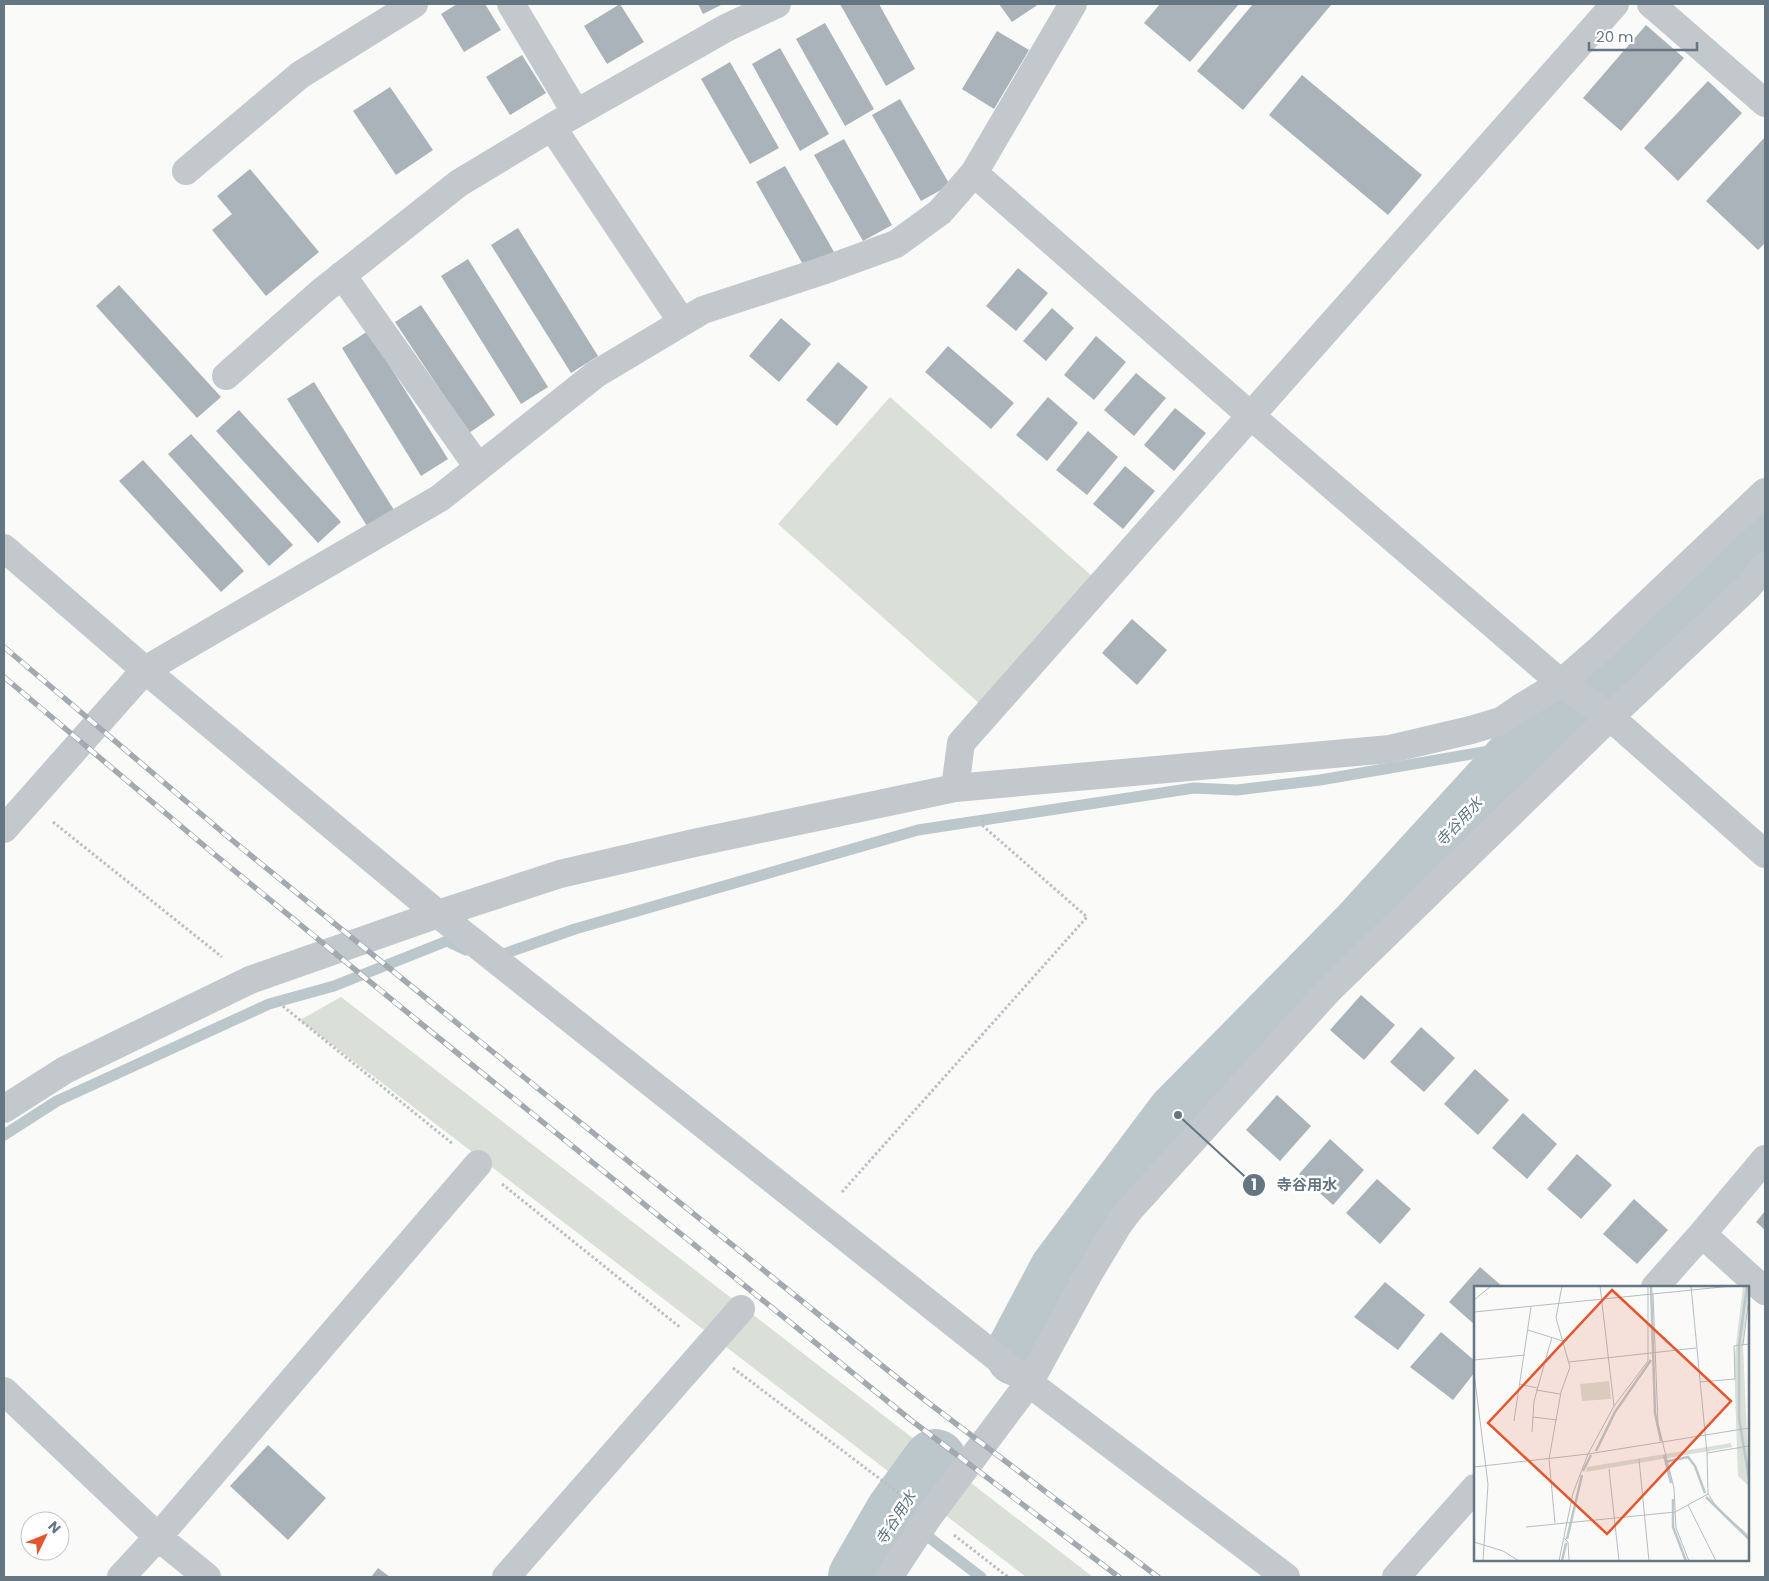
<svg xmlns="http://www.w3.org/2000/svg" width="1769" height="1581" viewBox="0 0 1769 1581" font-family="Poppins,'Noto Sans JP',sans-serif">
<rect width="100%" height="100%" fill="#fafaf8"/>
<!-- grass -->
<path fill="#dadfd7" d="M890 397 1102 585 989 712 778 524Z
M341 997 1093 1577H1026L300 1020Z"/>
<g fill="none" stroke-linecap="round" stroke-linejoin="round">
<!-- stream -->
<path stroke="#bbc7cb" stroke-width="11" d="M495 957 575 929 918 830 1194 788 1237 790 1320 780 1530 744
M4 1135 57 1101 269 1004 334 986 447 941 466 950
M897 1513 981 1577"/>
<!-- river -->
<path stroke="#bbc7cb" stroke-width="64" d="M1017 1354 1061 1271 1178 1115 1360 930 1530 744 1565 715 1765 527
M860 1577 897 1513 935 1461"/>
</g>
<!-- building -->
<path fill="#aab3b9" d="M457 4H485L501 30 464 52 441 14Z
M620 4 644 42 607 64 584 26Z
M698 4H723L703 14Z
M840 4H879L915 69 886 86Z
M999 4H1039L1012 22Z
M1160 4H1239L1190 62 1144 23Z
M1253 4H1329L1331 5 1243 110 1197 71Z
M825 23 874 109 845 126 796 39Z
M1646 25 1684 58 1621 131 1583 98Z
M997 31 1029 50 994 109 962 89Z
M780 48 829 134 800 151 752 64Z
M522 55 546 93 510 115 486 77Z
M730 62 779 148 750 164 701 79Z
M1302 75 1422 175 1388 215 1269 115Z
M1708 81 1742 113 1678 181 1644 148Z
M390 87 433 150 396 175 353 111Z
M900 99 950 185 921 201 872 115Z
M1765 137V243L1758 250 1706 201Z
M844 139 892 225 863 241 814 155Z
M785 166 834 252 805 268 756 182Z
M250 169 319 252 266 296 212 230 232 214 217 196Z
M518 228 598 356 571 373 491 245Z
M468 259 548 387 521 404 441 276Z
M1018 268 1048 293 1016 331 986 306Z
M119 285 221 397 197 418 96 306Z
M421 305 495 415 469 433 395 322Z
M1052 308 1074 328 1046 361 1023 341Z
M781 318 811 344 779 382 749 356Z
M368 331 448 459 421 476 342 348Z
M1096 336 1126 362 1094 400 1064 375Z
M948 346 1014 403 991 429 925 372Z
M838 362 868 387 837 426 806 400Z
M1136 373 1166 398 1134 436 1104 410Z
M314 382 394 510 367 526 287 399Z
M1048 397 1078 423 1047 461 1016 435Z
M1175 408 1206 433 1174 471 1144 445Z
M239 410 341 522 318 543 216 431Z
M1088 431 1118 457 1087 495 1056 470Z
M191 434 293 545 269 566 168 454Z
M143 460 244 571 221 592 119 481Z
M1125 466 1155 491 1123 529 1093 504Z
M1132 619 1167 650 1137 685 1102 653Z
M1361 995 1395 1025 1364 1060 1330 1030Z
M1421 1027 1455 1058 1424 1092 1390 1062Z
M1475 1069 1509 1100 1478 1135 1444 1104Z
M1277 1095 1311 1126 1280 1161 1246 1130Z
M1523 1113 1557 1144 1527 1179 1492 1148Z
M1330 1139 1364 1170 1333 1205 1299 1174Z
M1577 1154 1612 1185 1581 1219 1547 1189Z
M1377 1179 1411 1209 1380 1244 1346 1213Z
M1634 1199 1668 1230 1637 1264 1603 1234Z
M1765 1211V1230L1756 1222Z
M1480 1267 1503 1287H1475V1325L1449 1302Z
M1385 1282 1425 1315 1398 1350 1354 1317Z
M1441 1332 1475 1361V1372L1453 1400 1410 1367Z
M268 1445 326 1498 288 1540 230 1486Z
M378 1568 390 1577H371Z"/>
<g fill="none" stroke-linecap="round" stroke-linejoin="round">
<!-- path -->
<path stroke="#bbbfc2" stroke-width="3" stroke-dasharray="2.5 2.5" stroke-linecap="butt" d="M53 822 222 957
M279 1003 453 1144
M502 1184 681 1328
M842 1192 1087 917 983 826 982 817
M733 1368 904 1497
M954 1535 1008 1577"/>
<!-- minor -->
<path stroke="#c3c8cc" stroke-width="28" d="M511 4 576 113
M1651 4 1765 103
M552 127 682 322
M186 171 300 75 414 4
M974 173 1251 416 1561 683 1610 717 1765 854
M342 275 478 467
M226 376 321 292 459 183 552 127 726 28 777 4
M4 548 145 670 438 914 1029 1383 1286 1577
M955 788 961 743 1615 4
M4 829 145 670 440 498 596 374 703 310 822 271 896 244 940 212 974 173 1073 4
M4 1109 65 1070 250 980 438 914 560 874 694 843 955 788 1390 749 1471 730 1501 721 1520 708 1561 683 1602 647 1765 492
M1702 1234 1765 1291
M1655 1287 1702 1234 1765 1159
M4 1391 158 1537 207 1577
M121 1577 158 1537 478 1164
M506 1577 741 1309
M889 1577 929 1516 1029 1383 1088 1275 1123 1217 1328 991 1610 717 1748 587 1765 566
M1396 1577 1475 1488"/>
<defs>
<path id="rail" d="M4 647 227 836 437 1007 926 1401 1158 1577
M4 677 214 854 424 1026 912 1421 1119 1577"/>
</defs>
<!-- rail casing -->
<use href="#rail" stroke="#a2aab0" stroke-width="5.5"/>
<!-- rail -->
<use href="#rail" stroke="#fff" stroke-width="4" stroke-dasharray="11" stroke-linecap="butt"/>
</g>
<g text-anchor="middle" stroke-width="5" stroke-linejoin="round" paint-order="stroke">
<!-- water labels -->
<g font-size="15" font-style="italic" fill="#60757c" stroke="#fff">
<text transform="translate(1459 822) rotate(-47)" y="5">寺谷用水</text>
<text transform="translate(896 1518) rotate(-57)" y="5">寺谷用水</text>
</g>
</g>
<!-- overview -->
<g transform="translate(1474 1286)">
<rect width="275" height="275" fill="#fafaf8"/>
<path d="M269 0H275L269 58 275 200 264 190 260 76ZM135 95 137 113 108 115 106 98ZM257 157 258 161 112 186 113 181Z" fill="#dadfd7"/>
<path fill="none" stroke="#bbc7cb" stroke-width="2.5" d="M177 0 181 127 187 155M273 0 265 59V132L275 193M122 165 141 126 177 74M190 169 197 197M191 176 214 171 221 180 231 207M109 185 117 169M232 211 275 253M199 213V241L212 275M93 253 108 189M88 275 92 257"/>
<path fill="none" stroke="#b5bdc2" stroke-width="1" d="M126 0 140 120M179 8 184 138 200 202 202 242 215 275M0 14 17 0M0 26 258 0M54 44 89 55M269 59 275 11M0 74 51 69M95 76 222 62M0 87 14 198 9 275M226 96 261 93 260 60 275 58M45 98 63 102M62 104 86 108M59 131 83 134M40 135 57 21M58 146 60 115 78 51M233 167 275 160M165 173 175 275M0 181 114 168 275 142M135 183 145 275M234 208 244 223 275 250M214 219 242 275M81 237 75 173 87 106 96 81 82 32 88 0M52 241 201 226 234 208 233 167 217 0M90 252 94 256 95 275M0 256 29 265 45 275M85 275 99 207 114 168 140 120 174 75V0"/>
<path fill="#e4572e" fill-opacity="0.15" stroke="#e4572e" stroke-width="2.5" d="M138 4 257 115 133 248 14 137Z"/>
<rect width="275" height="275" fill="none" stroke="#657683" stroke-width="2.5"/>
</g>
<!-- callouts -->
<path fill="none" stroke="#657683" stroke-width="2" d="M1178 1115L1254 1185"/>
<g fill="#657683" stroke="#fff" stroke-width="2">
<circle cx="1178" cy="1115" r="5"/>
<circle cx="1254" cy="1185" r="12"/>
</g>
<g font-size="15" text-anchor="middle" font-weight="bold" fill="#fff">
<text x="1254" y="1190">1</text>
</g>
<g font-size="15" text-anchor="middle" font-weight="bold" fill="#657683" stroke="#fff" stroke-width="5" stroke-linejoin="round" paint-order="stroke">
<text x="1307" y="1190">寺谷用水</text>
</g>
<!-- border -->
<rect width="1769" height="1581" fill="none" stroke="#657683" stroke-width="10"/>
<!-- north arrow -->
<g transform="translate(45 1536) rotate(47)"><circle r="24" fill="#ffffff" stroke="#c1c8cd"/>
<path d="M0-4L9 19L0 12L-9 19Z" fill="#e4572e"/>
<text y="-8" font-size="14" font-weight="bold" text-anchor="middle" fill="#657683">N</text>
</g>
<!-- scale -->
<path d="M1589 42v8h108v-8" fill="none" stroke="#657683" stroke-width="2.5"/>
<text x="1596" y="42" font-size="15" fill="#657683" stroke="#ffffff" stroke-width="4" paint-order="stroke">20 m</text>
</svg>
